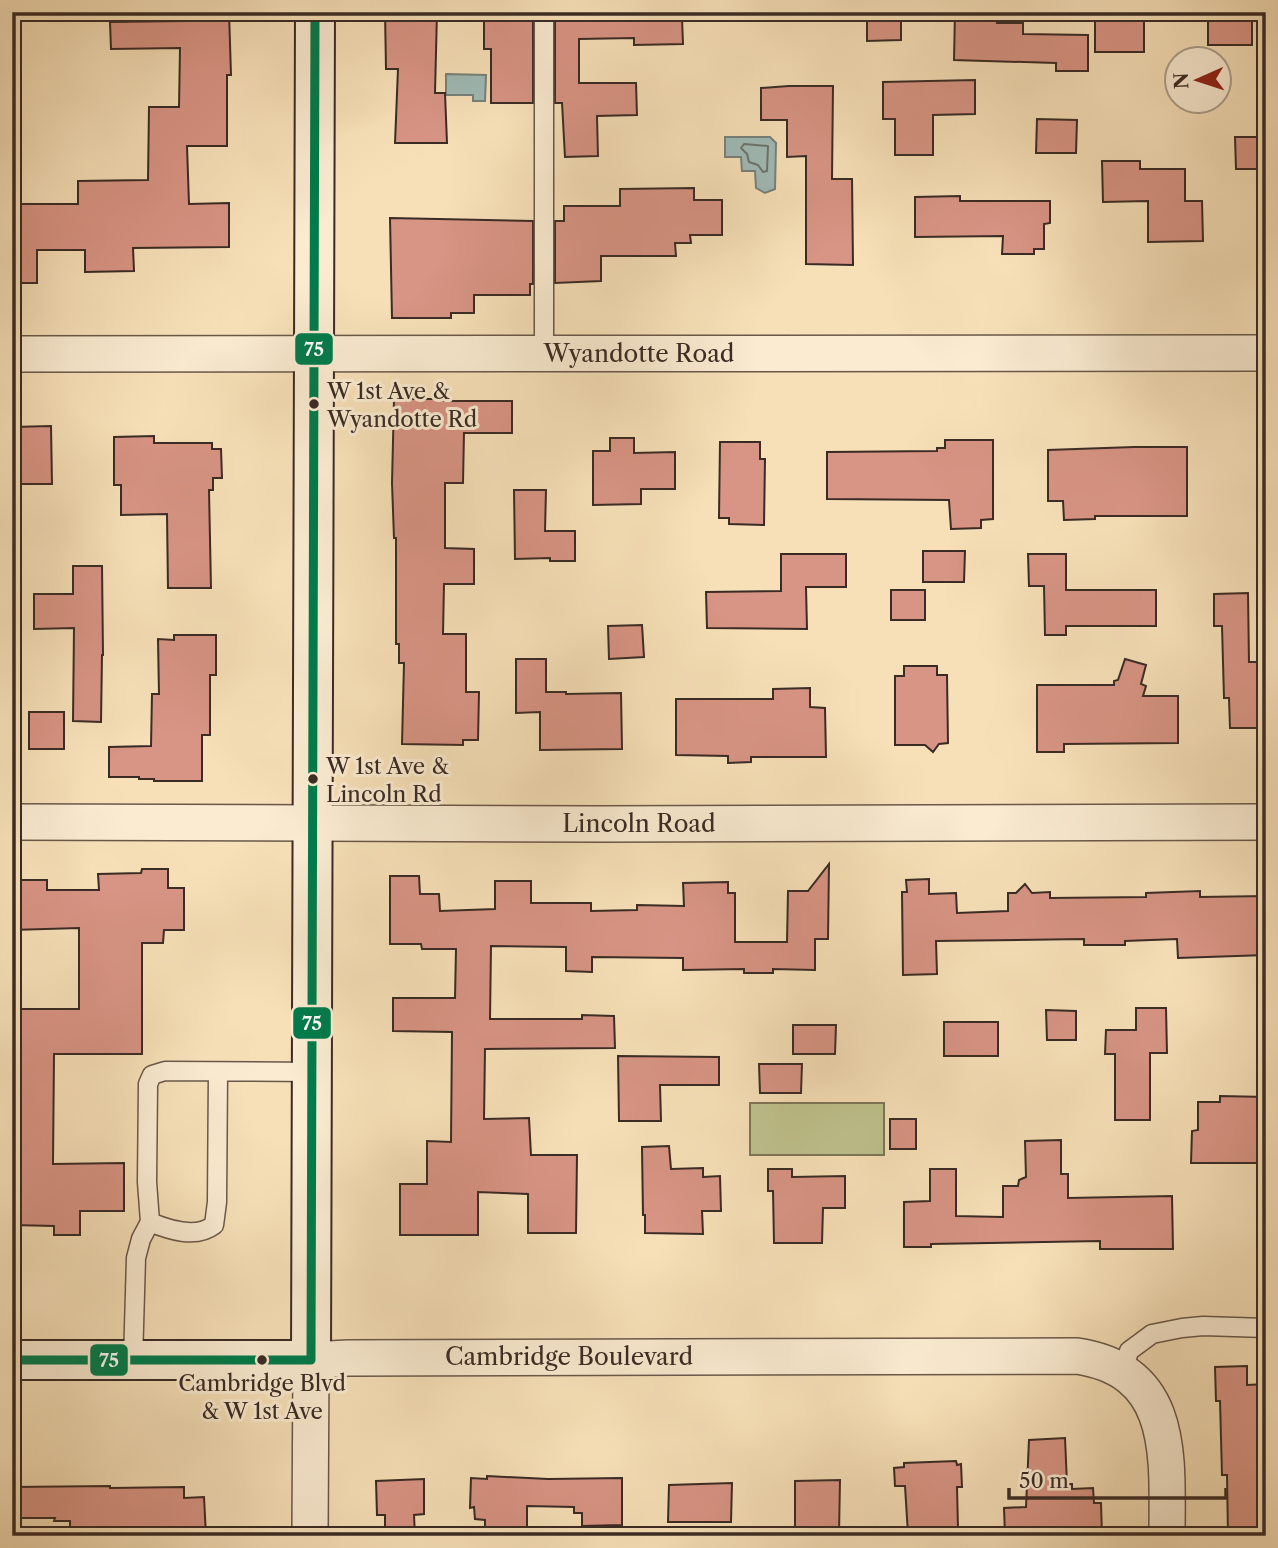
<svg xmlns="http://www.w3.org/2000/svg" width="1278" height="1548" viewBox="0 0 1278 1548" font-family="'Libre Caslon Text',serif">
<rect width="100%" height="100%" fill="#f7e0b8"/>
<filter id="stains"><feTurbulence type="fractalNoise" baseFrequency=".00286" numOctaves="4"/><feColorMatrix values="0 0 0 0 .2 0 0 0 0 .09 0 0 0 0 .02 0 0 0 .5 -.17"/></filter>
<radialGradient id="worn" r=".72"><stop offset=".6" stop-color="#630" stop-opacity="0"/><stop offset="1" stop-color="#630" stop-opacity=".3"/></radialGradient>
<!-- green -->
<path fill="#bfc28d" stroke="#7c7659" stroke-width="2" d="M750 1103H884V1155H750Z"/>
<!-- water -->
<path fill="#9fbbb7" stroke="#77817d" stroke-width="2" d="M446 74 486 75 485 101H473V95H446Z
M725 137H770L776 143 775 189 765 193 756 188 755 171H742L741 157H725Z"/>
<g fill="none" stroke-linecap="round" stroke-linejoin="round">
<!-- shore -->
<path stroke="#6c736e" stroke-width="2" d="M744 144 768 146 767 171 763 172 758 165 749 162 747 154 741 148Z"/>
</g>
<!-- building -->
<path fill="#d89484" stroke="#3a2b25" stroke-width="2" d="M186 12H229L231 75H227V146H187L189 204 229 203V247L133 248 134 271 85 272V250H37V283H12V204H78V181L148 180 149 107H179L180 48 111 49 110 22 186 21Z
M385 12H437L435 93H445L447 143H395L398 69H386Z
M484 12H533V103H491V49H484Z
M555 12H675V18H682L683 44 634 45V38L579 39V83H636L637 115 597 116 598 156 565 157 562 103H555Z
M867 12H901V40L867 41Z
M955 12H997V23H1023V34L1088 35V71H1056V63L954 60Z
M1095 12H1144V52H1095Z
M1208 12H1252V45H1208Z
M975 80V114L933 115V155H895V119H883V82Z
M789 86H833L832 179H852L853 265 806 264V156L787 157V120H761V88Z
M1037 119 1077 120 1076 153H1036Z
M1235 137H1266V169H1236Z
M1102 161H1140V169H1185V201H1202L1203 241 1148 242V201L1103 202Z
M694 188V200H722V235H690L691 243H675L676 256H601V281L555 283V221H564V206H620V189Z
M960 196V201H1050V223L1044 224V249H1034V254H1002L1003 236 915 237V197Z
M390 218 533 221V284H530V295H474V313H451V318H392Z
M394 399H444V401H512V433H464L463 483H445V548L474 549V584H444L443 634H466V692H479L478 740H463V745L402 744 404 663H399V644H396V538H394L392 483Z
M51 426 52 484H12V427Z
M154 436V443H212V449H221L222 478H213V490H209L211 588H168L167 514 121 515V485H114V437Z
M610 438H634V453L675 452V489H641V504L593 505V451H610Z
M945 440H993V519L981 520V528L951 529 949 500 827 499V452L937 451V448H945Z
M720 442H760V459H765L764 525 729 524V518H719Z
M1134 447H1187V516H1095V519L1064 520 1063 501H1048V450Z
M514 490H546L545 531H575V561H550V558L515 559Z
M923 551H965L964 582H923Z
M781 554H846V587H806L807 629 707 628 706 592 781 591Z
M1028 554H1066V590H1156V626H1066V635H1045L1044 586H1029Z
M73 566H102L103 655H102L101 722 73 721 74 628 34 629V594H73Z
M891 590H925V620H891Z
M1248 593 1249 662H1266V728H1230L1229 698H1224L1222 626H1214V594Z
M642 625 644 657 609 659 608 626Z
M174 635H216V675H210V735H202V781H154V779H139V777H109V747L151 746 152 694H159L158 639 174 640Z
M516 659H546V692H566V694L621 693 622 749 540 750V712L516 713Z
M1125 659 1146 665 1141 684 1146 686 1143 696H1178V743L1064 744V752H1037V685H1114V681L1118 680Z
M904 666H937V675H947L948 743 939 744 933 752 925 745H895V676H904Z
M810 688V707L825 708 826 757H751V762L728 763V756L676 755V699H773V689Z
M29 712H64V749H29Z
M829 864 828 939H815V970L773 969V973H744V969L683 970V958L592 957V972L566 971V947L491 946 490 1019H582V1015L614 1016 615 1048 485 1049 484 1119 529 1118 531 1155H577L576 1233H528V1194L478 1192V1235H400V1184H427V1141L451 1142 452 1032 393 1031V998H455L456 949H422L421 944H390V876H419L420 894H439L440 911 495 909V881H531V903H591V911L637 910V905L684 906 683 883 728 882V893H735V942H787L788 891H808Z
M142 869H168V888H184V930H164L163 943H142V1054H54L53 1164 124 1163V1211H80V1235H54V1226L12 1225V1071H17V1009H79V928L12 930V880H47V890H99L98 874 141 873Z
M929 879V894L956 893 957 913 1008 911V893H1016L1025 884 1032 893 1050 892V898L1146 897V893L1200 891V897L1266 896V955L1178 958 1177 939 1125 941V945H1084V939L936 941 937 974 903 975 902 892H907L906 880Z
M1136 1008H1166L1167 1053H1150V1120H1115V1054H1105L1106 1030H1136Z
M1046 1010 1076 1011V1040H1047Z
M944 1022H998V1056H944Z
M793 1025H836L835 1054H793Z
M618 1056 719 1057V1085H660L661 1121H619Z
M759 1064H802L801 1093H760Z
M1220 1096 1266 1097V1163H1191L1192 1131 1198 1130V1102H1220Z
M890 1119H916V1149H890Z
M1061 1140V1174H1068V1198L1172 1196 1173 1249H1100V1241L931 1244V1247H904V1202L930 1201V1169H956V1216L1003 1217V1186H1018L1019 1180 1026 1177 1025 1141Z
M669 1146 671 1169 703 1168V1177L720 1176 721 1211H702L703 1234 645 1233V1215H643L642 1147Z
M768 1169H792V1177L845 1176V1208H823L822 1243H774L773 1191H768Z
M1247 1366V1385L1266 1384V1536H1228L1227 1475H1222L1220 1401H1216L1215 1367Z
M1065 1438 1067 1484H1072V1489L1093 1488 1094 1503H1101L1102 1536H1005L1004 1508 1026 1507 1029 1440Z
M956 1461 957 1465 961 1464 962 1487H957L958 1528 930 1529 931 1533 908 1534 905 1486H895L894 1468 904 1467V1463Z
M487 1476 548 1479 622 1478V1525L582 1526V1513H574V1507L527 1506V1534H485V1520L475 1519 474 1507 470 1508 471 1478 487 1479Z
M424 1479V1514L414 1515 415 1536H385V1515H377L376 1481Z
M840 1480 839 1534 795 1536V1481Z
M732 1483 731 1522H668L669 1485Z
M110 1486V1488L184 1487V1498L204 1497 206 1536H70V1521H54L55 1518H12V1487Z"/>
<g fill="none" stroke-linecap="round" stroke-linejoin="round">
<defs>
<path id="lane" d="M544 354V12
M150 1222C169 1230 196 1239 214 1225L217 1202 218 1072
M133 1361 136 1258 141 1239 150 1222 147 1182 148 1084 152 1075 165 1071 313 1072
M1123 1372 1129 1351 1152 1334 1182 1328 1203 1326 1266 1328"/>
<path id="street" d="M12 354 1266 353
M12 822 599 824 1266 822
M310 1536 311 1360 348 1358 1077 1356C1176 1371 1167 1457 1167 1536"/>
<path id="secondary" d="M12 1360H311L315 12"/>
</defs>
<!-- lane casing -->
<use href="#lane" stroke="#69584a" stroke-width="21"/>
<!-- street casing -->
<use href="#street" stroke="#69584a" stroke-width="38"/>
<!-- secondary casing -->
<use href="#secondary" stroke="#3a2b25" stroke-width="42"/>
<!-- lane -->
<use href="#lane" stroke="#faebd1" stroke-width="18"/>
<!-- street -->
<use href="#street" stroke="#faebd1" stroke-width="35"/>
<!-- secondary -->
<use href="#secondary" stroke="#faebd1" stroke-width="38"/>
<defs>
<path id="bus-1" d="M12 1360H311
M311 1360 315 12"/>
</defs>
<!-- bus-1 casing -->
<use href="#bus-1" stroke="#faebd1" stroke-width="14"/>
<!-- bus-1 -->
<use href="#bus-1" stroke="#007b4b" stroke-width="9"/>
</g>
<!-- markers -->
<g fill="#3a2b25" stroke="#faebd1" stroke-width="2.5">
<circle cx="314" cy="404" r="6"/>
<circle cx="313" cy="779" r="6"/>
<circle cx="262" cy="1360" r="6"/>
</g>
<g text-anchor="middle" stroke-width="6" stroke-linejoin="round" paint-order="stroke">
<!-- bus labels -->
<g font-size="22" fill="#3a2b25" stroke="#faebd1" text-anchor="start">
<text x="327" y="399">W 1st Ave &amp;<tspan x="327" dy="28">Wyandotte Rd</tspan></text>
<text x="326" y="774">W 1st Ave &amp;<tspan x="326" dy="28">Lincoln Rd</tspan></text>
<text x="262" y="1391" text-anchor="middle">Cambridge Blvd<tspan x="262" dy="28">&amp; W 1st Ave</tspan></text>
</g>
<!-- street labels -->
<g font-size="24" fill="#3a2b25" stroke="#faebd1">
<text x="639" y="362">Wyandotte Road</text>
<text x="639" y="832">Lincoln Road</text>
<text x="569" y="1365">Cambridge Boulevard</text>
</g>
</g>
<g stroke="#faebd1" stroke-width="2.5">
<rect x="294" y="332" width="40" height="34" rx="7" fill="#007b4b"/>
<rect x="292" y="1006" width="40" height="34" rx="7" fill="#007b4b"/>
<rect x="89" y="1343" width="40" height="34" rx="7" fill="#007b4b"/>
</g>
<g font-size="19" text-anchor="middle" font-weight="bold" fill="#fff">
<text x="314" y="356">75</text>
<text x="312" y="1030">75</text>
<text x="109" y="1367">75</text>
</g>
<!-- margin -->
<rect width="1278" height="1548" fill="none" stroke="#f7e0b8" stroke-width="42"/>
<rect x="14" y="14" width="1250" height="1520" fill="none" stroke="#3a2b25" stroke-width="3.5"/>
<rect x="21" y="21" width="1236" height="1506" fill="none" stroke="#3a2b25" stroke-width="2"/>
<!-- north arrow -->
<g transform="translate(1198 80) rotate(267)"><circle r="33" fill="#faebd1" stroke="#ad9e8c" stroke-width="2"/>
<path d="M0-5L12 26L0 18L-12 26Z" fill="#8f2418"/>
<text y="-10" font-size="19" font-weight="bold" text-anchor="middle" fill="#3a2b25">N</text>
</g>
<!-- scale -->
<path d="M1009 1488v10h217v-10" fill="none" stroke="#3a2b25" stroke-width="3.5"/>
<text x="1019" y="1488" font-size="21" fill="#3a2b25" stroke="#faebd1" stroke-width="5" paint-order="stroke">50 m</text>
<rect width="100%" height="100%" filter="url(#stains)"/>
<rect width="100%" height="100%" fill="url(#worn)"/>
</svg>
